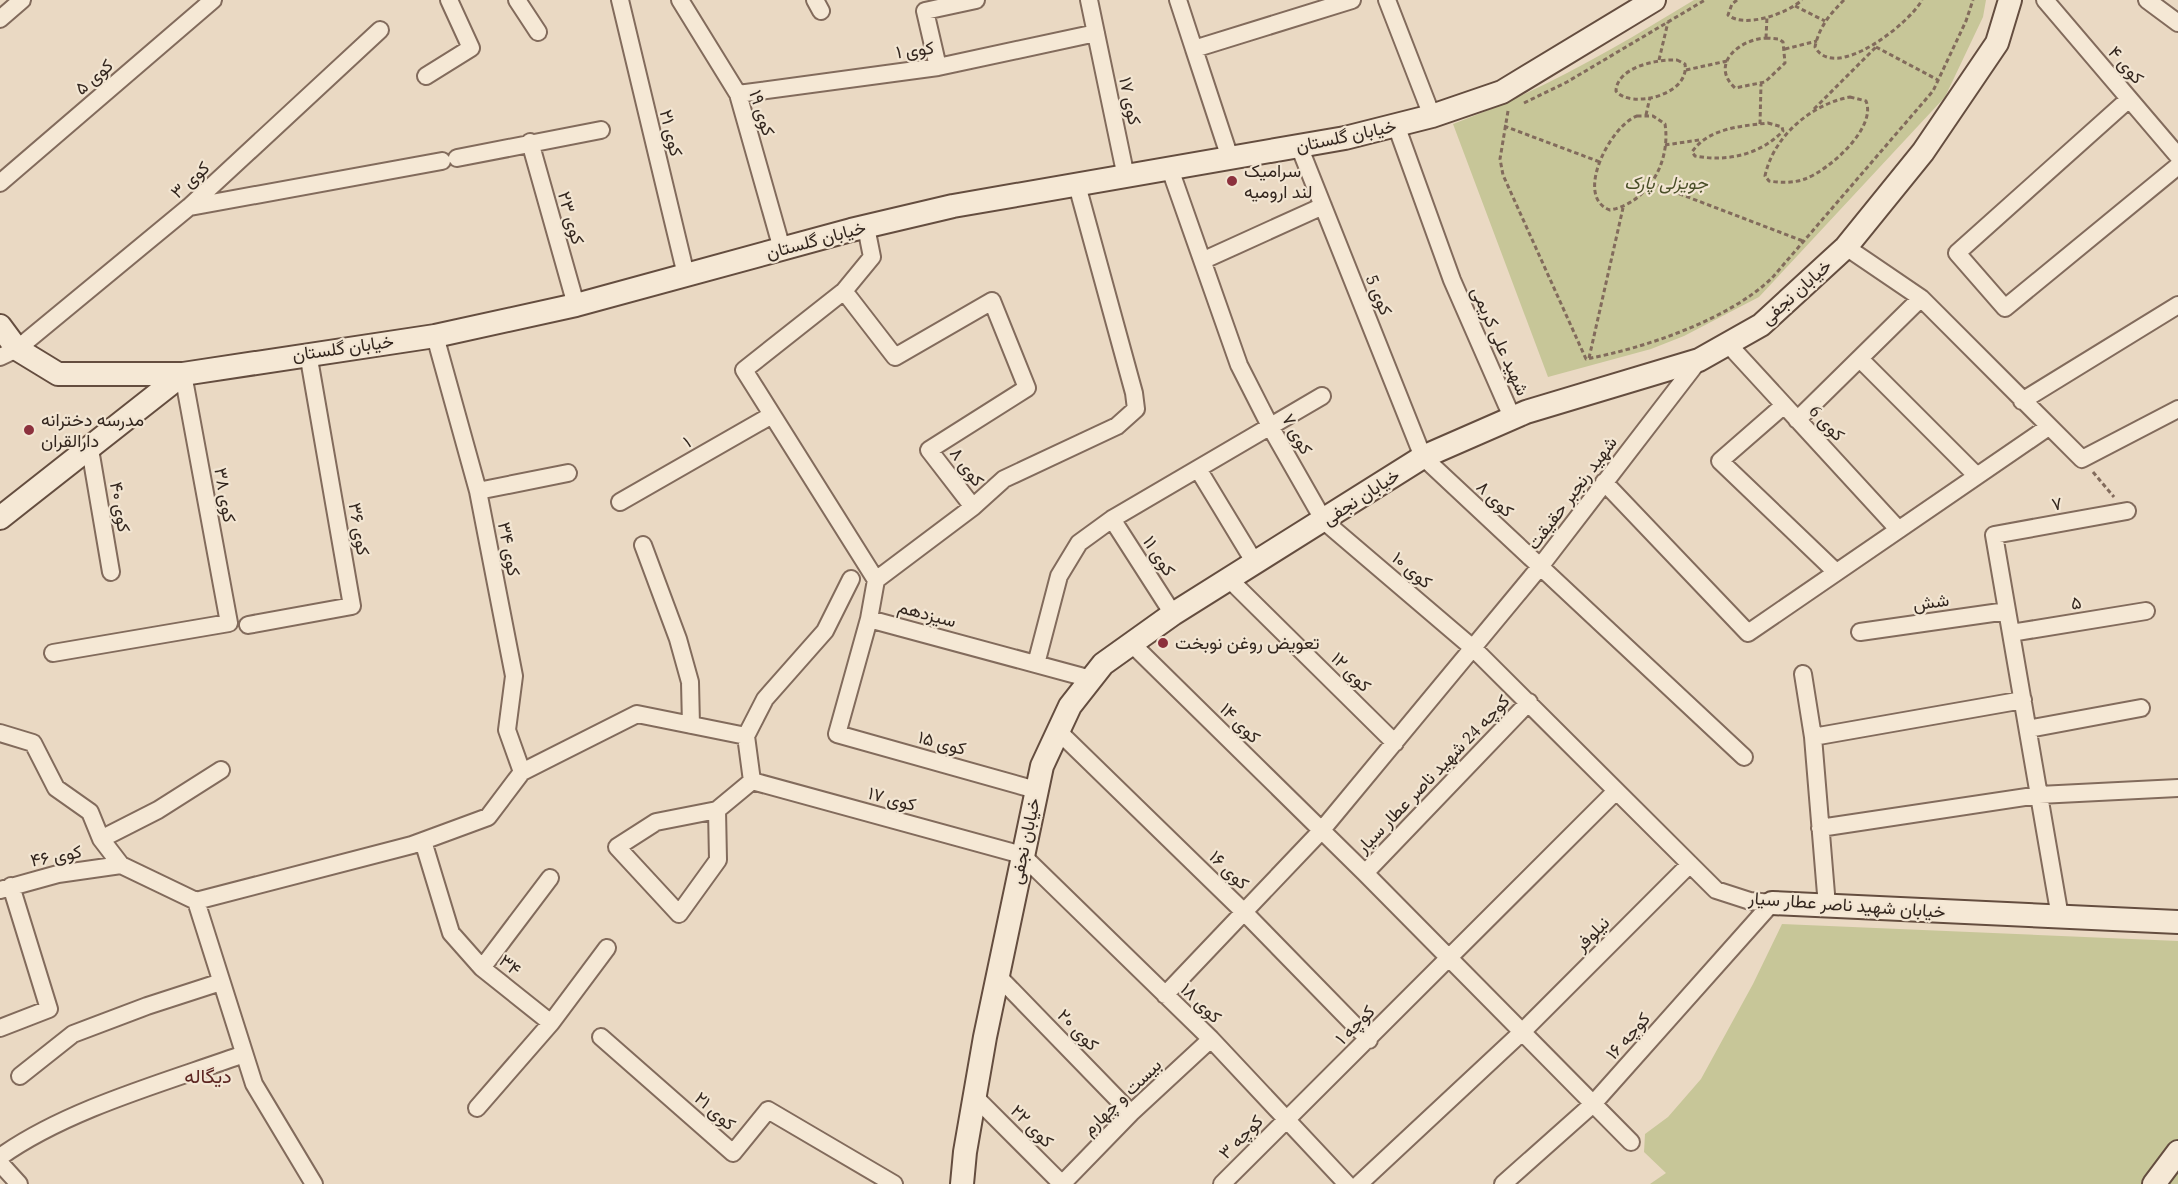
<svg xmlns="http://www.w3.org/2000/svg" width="2178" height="1184" viewBox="0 0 2178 1184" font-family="'Source Serif 4',Vazirmatn,serif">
<rect width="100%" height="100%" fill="#ead9c3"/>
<!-- green -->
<path fill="#c7c698" d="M1694 0H1986L1983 17 1945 97 1759 297 1684 336 1651 349 1548 377 1453 124C1538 93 1617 47 1694 0Z
M1782 924 2178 941V1184H1650L1666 1173 1644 1152 1645 1134 1668 1117 1701 1079 1753 984Z"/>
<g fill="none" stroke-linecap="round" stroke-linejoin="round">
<defs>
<path id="street" d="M517 0 538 32
M620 0 686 275
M680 0 738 94 782 249
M815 0 821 11
M1089 0 1126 177
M1178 0 1194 49
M1387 0 1432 116
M2045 0 2178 156
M2147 0 2178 23
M0 19 22 0
M938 67 925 11 976 0
M426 76 471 48 449 0
M738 94 938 67 1096 33
M2129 99 1957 253 2005 308 2178 166
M1396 125 1452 280 1512 417
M530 142 576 305
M1299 146 1423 457 1744 757
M457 158 601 130
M1230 158 1194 49 1352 0
M1170 169 1239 365 1271 428 1324 521 1474 649 1716 890 1750 901 1772 903
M0 183 213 0
M190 207 442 161
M1846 247 1921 298 2082 459 2178 409
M1204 260 1323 206
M844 291 872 257 866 227
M435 336 478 491 514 676 507 730 522 772
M1728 344 1898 529
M0 357 17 349 189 207 380 30
M1860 359 1977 476
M2022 401 2178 305
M1783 406 1720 461 1836 572
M1797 420 1921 298
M90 449 111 572
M1198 469 1255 563
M1604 482 1748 633 2047 428
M478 491 568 473
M620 502 772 415
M1112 519 1173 614
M643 545 678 639 690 682 691 725
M1229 579 1395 743
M876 580 973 507 1004 479 1117 426 1136 409 1134 393 1077 185
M869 619 876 580 744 370 844 291 895 357 992 301 1027 388 929 450 973 507
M248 625 352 606 308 353
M1860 632 2007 611
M2011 633 2146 611
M1132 644 1365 873 1631 1142
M53 653 229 623 183 374
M1036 664 1059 576 1079 543 1112 519 1322 396
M1803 674 1813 737 1827 906
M2028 729 2141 708
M1058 731 1245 913 1369 1040
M0 733 33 743 56 788 90 812 101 839 121 865 196 901 412 845 488 817 522 772 637 714 746 736 765 699 825 631 851 579
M746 736 752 781
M1813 737 2023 700
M752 781 1022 855 1211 1039 1347 1184
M1036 790 837 734 869 619 1091 679
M717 810 718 860 679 914 617 847 656 822 717 810 752 781
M1820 828 2039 795 2178 788
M101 839 158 810 221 770
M423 841 451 933 482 968 551 1023 607 948
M1365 873 1529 702
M0 890 58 874 121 865
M196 901 254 1084 314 1184
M2060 917 1994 535 2127 511
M482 968 550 878
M997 975 1131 1113
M1165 995 1321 831 1539 568 1699 360
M0 1028 49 1009 11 886
M601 1037 733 1153 768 1110 894 1184
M20 1076 73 1034 147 1006 221 982
M974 1096 1062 1184
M477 1108 551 1023
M0 1157C67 1109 166 1082 244 1054
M0 1163 19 1184
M1062 1184 1131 1113 1211 1039
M1222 1184 1616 791
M1359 1184 1522 1032 1690 864
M1503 1184 1593 1104 1772 903"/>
<path id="secondary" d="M0 326 17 349 58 374H183L435 336 576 305 851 230 953 206 1345 138 1432 116 1502 92 1654 0
M0 518 183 374
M1772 903 2178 922
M962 1184 965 1152 985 1037 1042 766 1070 706 1103 664 1173 614 1423 457 1526 412 1699 360 1761 325 1846 247 1923 152 1997 43 2010 0
M2154 1184 2178 1152"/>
</defs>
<!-- street casing -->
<use href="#street" stroke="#826b5c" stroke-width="20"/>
<!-- secondary casing -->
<use href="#secondary" stroke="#644d3f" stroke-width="26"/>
<!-- path -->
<path stroke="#826b5c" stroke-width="3" stroke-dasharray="4.5 3" stroke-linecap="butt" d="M1737 0 1732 4 1728 15C1745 29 1788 13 1802 0
M1844 0C1830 14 1819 27 1815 47 1835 83 1910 23 1922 0
M1795 6 1825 21
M1766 38 1779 39 1783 42 1785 63 1765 82 1735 88C1709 64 1740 39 1766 38Z
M1766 38 1767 17
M1876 47 1938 80
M1785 49 1817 41
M1659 60 1668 22
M1677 60 1685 64C1690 96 1629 109 1616 91 1617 67 1657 59 1677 60Z
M1686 70 1727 61
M1850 97 1866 101C1877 128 1829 170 1805 179 1794 183 1781 183 1769 181L1765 176C1773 137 1811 104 1850 97Z
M1524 103 1567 82 1705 0
M1814 109 1876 47
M1508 111 1500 159 1503 175 1586 359C1645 348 1728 320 1772 278L1933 91 1966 21 1973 0
M1646 115 1650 97
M1637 116H1653L1665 124C1671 162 1648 203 1610 210 1573 197 1611 125 1637 116Z
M1768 123 1782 127 1783 131C1760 155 1727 162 1695 156L1692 152C1708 128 1742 126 1768 123Z
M1760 124 1761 84
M1504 126 1600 162
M1665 145 1699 140
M1651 183 1803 241
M1589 358 1623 208
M2093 472 2114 497"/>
<!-- street -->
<use href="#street" stroke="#f5e8d5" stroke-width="16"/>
<!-- secondary -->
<use href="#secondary" stroke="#f5e8d5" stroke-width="22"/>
</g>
<!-- markers -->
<g fill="#8c313d" stroke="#f2e5d2" stroke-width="2">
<circle cx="1232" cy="181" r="6"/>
<circle cx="29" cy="430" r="6"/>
<circle cx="1163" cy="643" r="6"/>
</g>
<g text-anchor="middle" stroke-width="4.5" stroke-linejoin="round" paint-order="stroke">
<!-- street labels -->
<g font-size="18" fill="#33261e" stroke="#f2e5d2">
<text transform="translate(915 50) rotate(-8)" y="6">کوی ۱</text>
<text transform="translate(2126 65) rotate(49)" y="6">کوی ۴</text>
<text transform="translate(94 77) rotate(-41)" y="6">کوی ۵</text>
<text transform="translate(1130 101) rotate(78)" y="6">کوی ۱۷</text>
<text transform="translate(762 113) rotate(72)" y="6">کوی ۱۹</text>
<text transform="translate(671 133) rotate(76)" y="6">کوی ۲۱</text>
<text transform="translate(1346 136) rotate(-12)" y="6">خیابان گلستان</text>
<text transform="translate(190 180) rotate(-42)" y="6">کوی ۳</text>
<text transform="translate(571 218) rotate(74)" y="6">کوی ۲۳</text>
<text transform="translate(816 240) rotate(-15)" y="6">خیابان گلستان</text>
<text transform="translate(1796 292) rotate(-42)" y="6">خیابان نجفی</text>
<text transform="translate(1379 295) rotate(68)" y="6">کوی 5</text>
<text transform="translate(1500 341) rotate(66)" y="6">شهید علی کریمی</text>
<text transform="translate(343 348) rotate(-8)" y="6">خیابان گلستان</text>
<text transform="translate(1827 423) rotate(47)" y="6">کوی 6</text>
<text transform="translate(1297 434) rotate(61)" y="6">کوی ۷</text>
<text transform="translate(687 442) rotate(-30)" y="6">۱</text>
<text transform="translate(967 467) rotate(53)" y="6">کوی ۸</text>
<text transform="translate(1572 493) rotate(-53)" y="6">شهید رنجبر حقیقت</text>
<text transform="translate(225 495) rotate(80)" y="6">کوی ۳۸</text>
<text transform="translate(1361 497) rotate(-33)" y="6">خیابان نجفی</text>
<text transform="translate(1495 499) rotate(44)" y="6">کوی ۸</text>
<text transform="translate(2057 504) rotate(-10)" y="6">۷</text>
<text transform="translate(120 507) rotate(80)" y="6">کوی ۴۰</text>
<text transform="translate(359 529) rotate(80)" y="6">کوی ۳۶</text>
<text transform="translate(509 549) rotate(79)" y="6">کوی ۳۴</text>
<text transform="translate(1159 556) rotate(57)" y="6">کوی ۱۱</text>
<text transform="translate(1412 570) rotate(40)" y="6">کوی ۱۰</text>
<text transform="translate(1931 602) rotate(-8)" y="6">شش</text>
<text transform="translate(2076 603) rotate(-9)" y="6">۵</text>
<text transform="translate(927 614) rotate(15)" y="6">سیزدهم</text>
<text transform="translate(1351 672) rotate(45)" y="6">کوی ۱۲</text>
<text transform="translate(1240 723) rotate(45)" y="6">کوی ۱۴</text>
<text transform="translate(942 743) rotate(15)" y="6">کوی ۱۵</text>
<text transform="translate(1433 774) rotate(-46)" y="6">کوچه 24 شهید ناصر عطار سیار</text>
<text transform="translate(892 799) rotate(15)" y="6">کوی ۱۷</text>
<text transform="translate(1025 841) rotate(-78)" y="6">خیابان نجفی</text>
<text transform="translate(56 856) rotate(-11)" y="6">کوی ۴۶</text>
<text transform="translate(1229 870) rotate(44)" y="6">کوی ۱۶</text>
<text transform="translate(1847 905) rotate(4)" y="6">خیابان شهید ناصر عطار سیار</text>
<text transform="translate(1592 934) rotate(-45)" y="6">نیلوفر</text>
<text transform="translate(510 965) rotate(39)" y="6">۳۴</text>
<text transform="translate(1201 1003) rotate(44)" y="6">کوی ۱۸</text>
<text transform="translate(1355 1025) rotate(-45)" y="6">کوچه ۱</text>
<text transform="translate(1078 1030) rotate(46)" y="6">کوی ۲۰</text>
<text transform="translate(1628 1036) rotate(-48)" y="6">کوچه ۱۶</text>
<text transform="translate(1122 1097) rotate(-44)" y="6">بیست و چهارم</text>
<text transform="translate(715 1111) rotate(41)" y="6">کوی ۲۱</text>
<text transform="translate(1032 1126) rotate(45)" y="6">کوی ۲۲</text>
<text transform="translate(1241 1137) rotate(-45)" y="6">کوچه ۳</text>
</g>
<!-- poi labels -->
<g font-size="18" fill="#33261e" stroke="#f2e5d2" text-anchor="start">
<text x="1244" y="177">سرامیک<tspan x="1244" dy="21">لند ارومیه</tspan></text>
<text x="41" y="426">مدرسه دخترانه<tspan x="41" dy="21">دارالقران</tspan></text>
<text x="1175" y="649">تعویض روغن نوبخت</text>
</g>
<!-- park labels -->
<g font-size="18" font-style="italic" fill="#494e27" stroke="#f2e5d2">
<text x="1666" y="189">جویزلی پارک</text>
</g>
<!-- neighbourhood labels -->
<g font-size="20" fill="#5c2622" stroke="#f2e5d2">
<text x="208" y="1083">دیگاله</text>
</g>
</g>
</svg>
